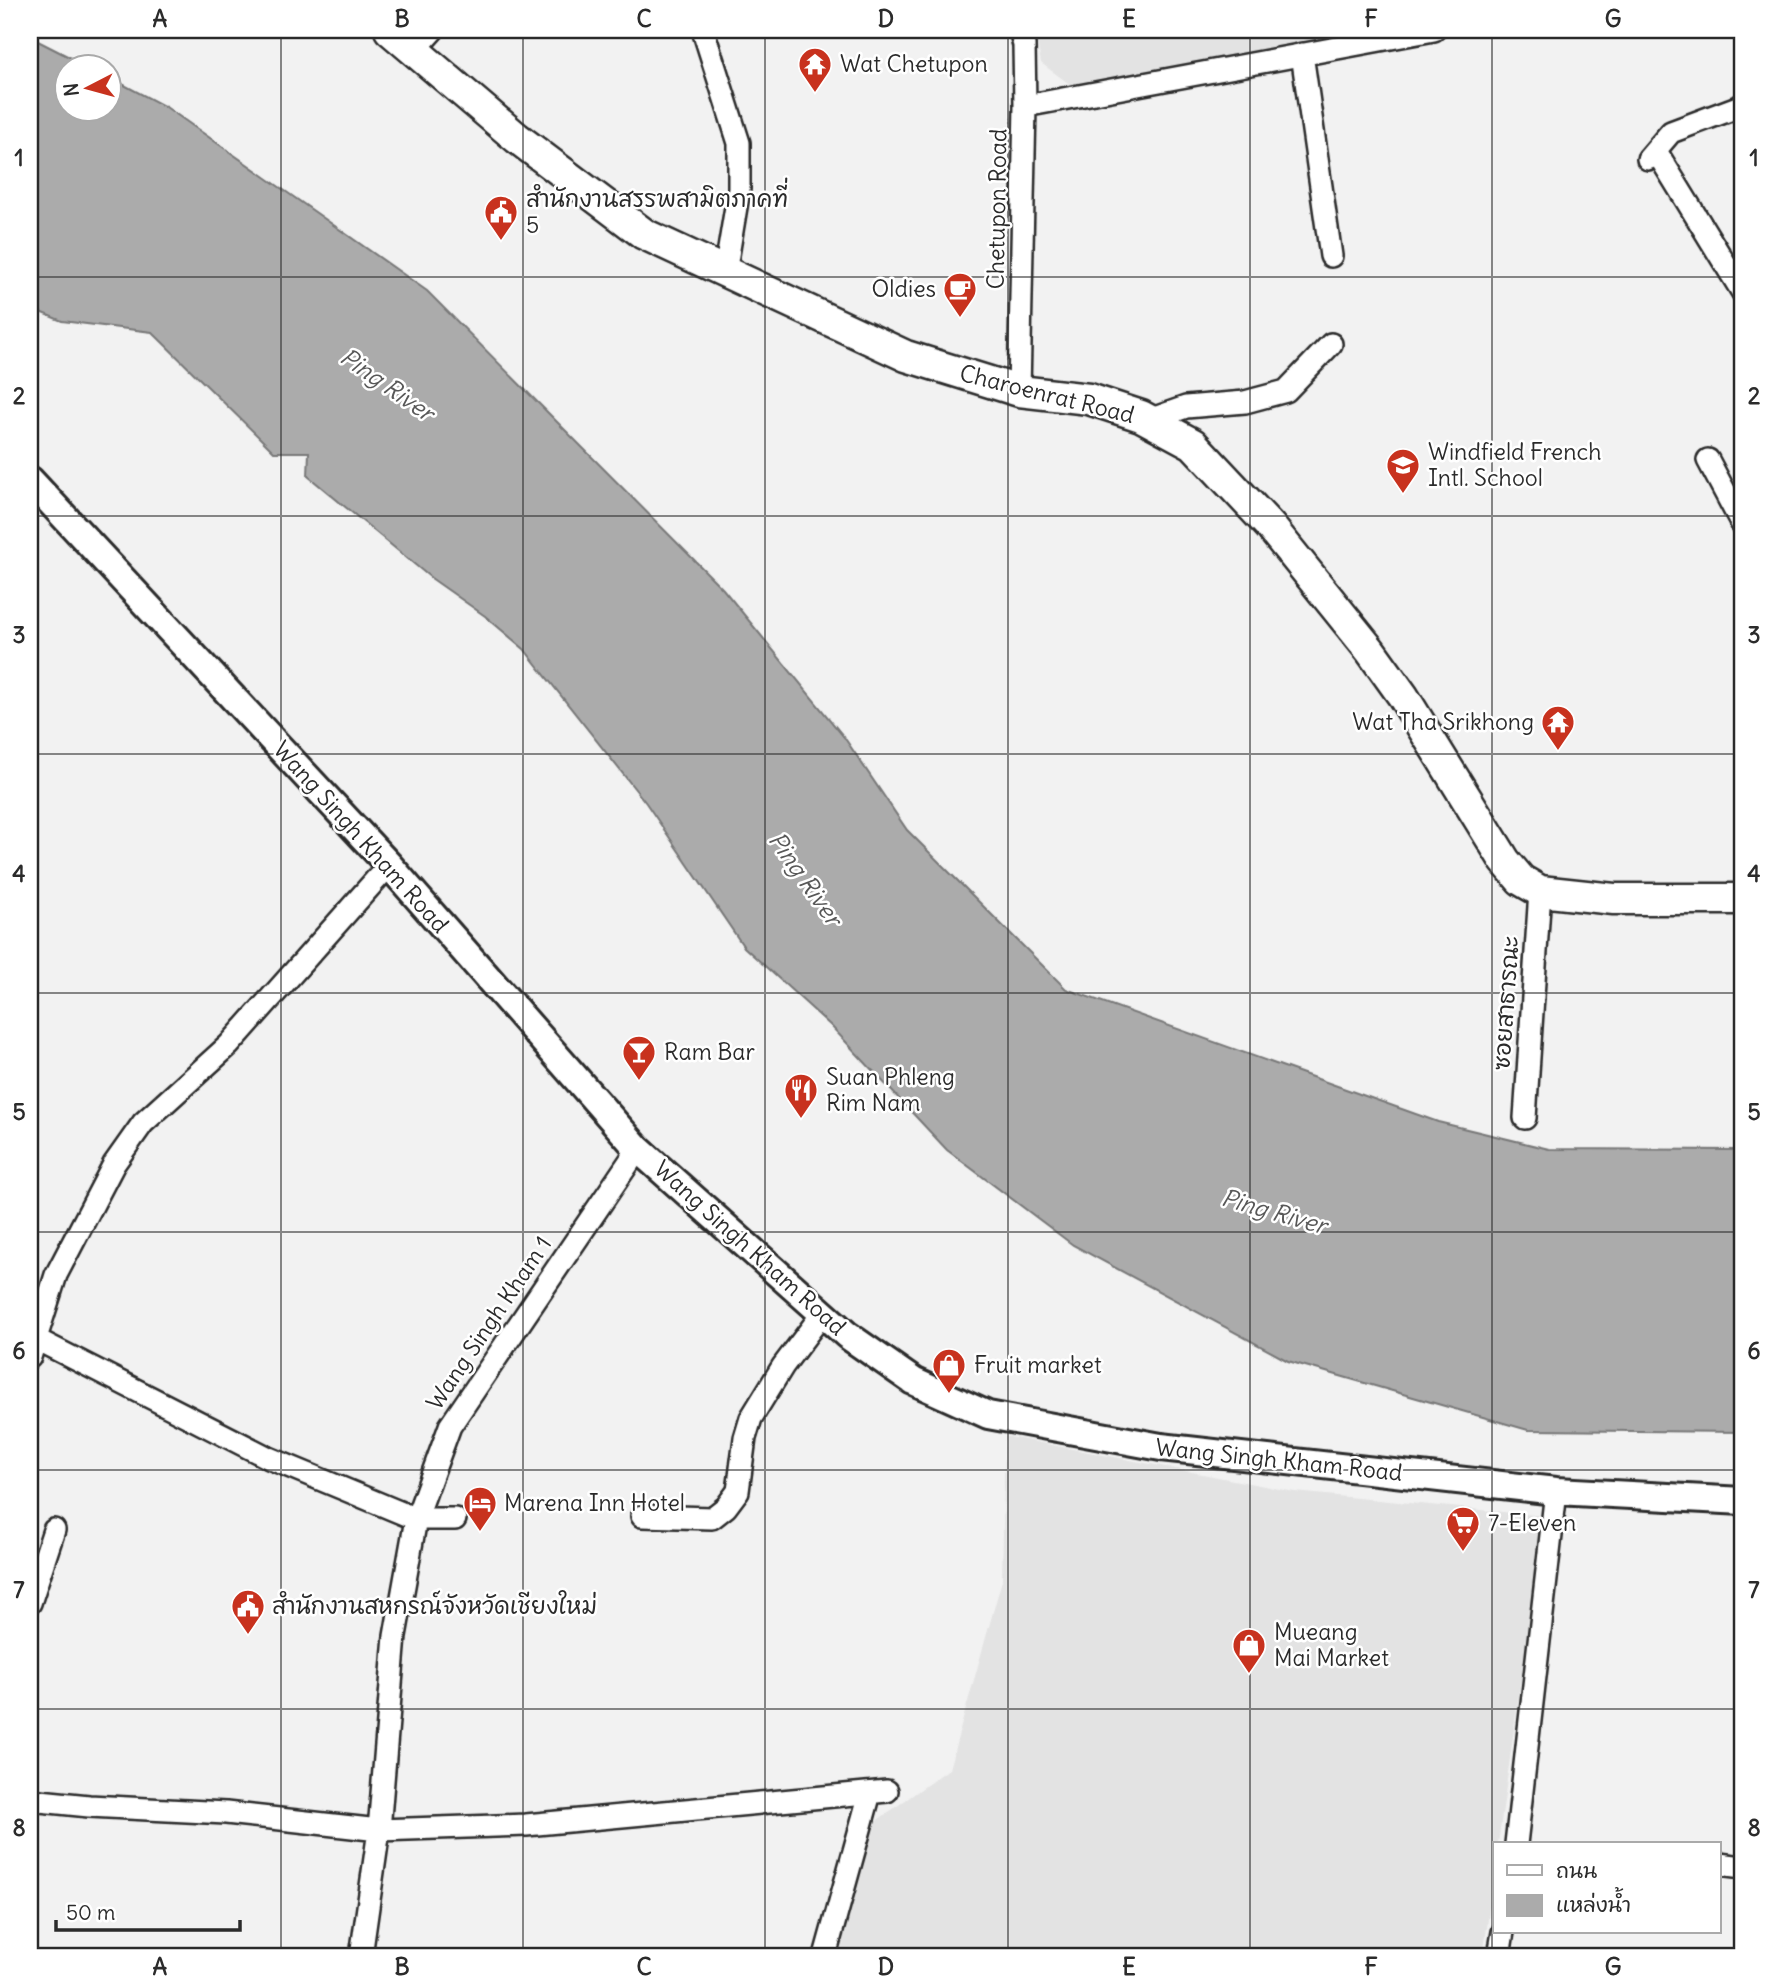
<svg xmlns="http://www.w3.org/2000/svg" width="1773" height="1986" viewBox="0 0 1773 1986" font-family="Delius,'Playpen Sans Thai',sans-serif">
<rect width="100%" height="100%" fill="#f2f2f2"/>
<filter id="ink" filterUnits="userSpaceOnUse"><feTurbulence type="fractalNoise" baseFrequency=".0143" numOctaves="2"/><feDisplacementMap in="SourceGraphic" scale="14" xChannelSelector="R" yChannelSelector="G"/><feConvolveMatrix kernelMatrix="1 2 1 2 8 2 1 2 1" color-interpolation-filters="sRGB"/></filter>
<g filter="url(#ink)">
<!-- built -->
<path fill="#e3e3e3" d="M1035 30H1404L1079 91 1041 63Z
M1005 1436 1295 1492 1544 1516 1498 1844H1495V1869L1483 1956H839L872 1824 949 1769 1002 1580Z"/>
<!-- water -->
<path fill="#ababab" stroke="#787878" stroke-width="2" d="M30 37 87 66H66V108H108L109 77 166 107 427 291 723 589 844 737 907 830 1066 989 1438 1122 1549 1149 1743 1150V1432L1528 1430 1288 1361 1073 1245 947 1150 831 1026 744 947 646 803 524 649 485 616 431 578 308 476 309 452H274L152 332 62 321 30 308Z"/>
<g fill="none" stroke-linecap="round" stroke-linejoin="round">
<defs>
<path id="minor" d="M703 30 739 143V189L725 273
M415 50 433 30
M1302 54 1331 256
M1025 106 1434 30
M1656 151 1743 293
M1648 159 1671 132 1743 105
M1019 391 1025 106 1024 45 1020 30
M1149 420 1186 407 1245 402 1286 391 1331 344
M1708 460 1743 526
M1525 1118 1540 891
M34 1338 269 1458 416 1519H455
M30 1357 56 1275 114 1164 143 1123 229 1045 389 865
M642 1516 712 1518 726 1507 738 1491 745 1438 751 1418 783 1366 823 1313
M30 1603 54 1530
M30 1800 89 1806 226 1813 379 1830 526 1825 887 1791
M1516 1844 1556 1491
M1719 1864 1743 1867
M361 1956 379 1830 395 1636 416 1519 450 1426 638 1149
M825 1956 870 1793
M1499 1956 1503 1932"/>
<path id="tertiary" d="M30 480 389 865 638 1149 847 1335 913 1381 988 1415 1161 1447 1556 1491 1743 1501"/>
<path id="secondary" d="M390 30 517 138 644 234 906 356 1019 391 1089 399 1141 416 1193 444 1270 526 1370 650 1403 696 1505 861 1521 880 1540 891 1614 899H1743"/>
</defs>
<!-- minor casing -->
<use href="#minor" stroke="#2b2b2b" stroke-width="26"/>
<!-- tertiary casing -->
<use href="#tertiary" stroke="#2b2b2b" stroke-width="32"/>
<!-- secondary casing -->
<use href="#secondary" stroke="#2b2b2b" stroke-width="35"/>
<!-- minor -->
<use href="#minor" stroke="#fff" stroke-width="21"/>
<!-- tertiary -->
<use href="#tertiary" stroke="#fff" stroke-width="26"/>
<!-- secondary -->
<use href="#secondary" stroke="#fff" stroke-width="30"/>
</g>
</g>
<!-- grid -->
<path fill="none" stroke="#2b2b2b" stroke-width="2" stroke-opacity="0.55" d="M281 30V1956M523 30V1956M765 30V1956M1008 30V1956M1250 30V1956M1492 30V1956M30 277H1743M30 516H1743M30 754H1743M30 993H1743M30 1232H1743M30 1470H1743M30 1709H1743"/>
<!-- icons -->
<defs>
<symbol id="temple-pin" viewBox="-11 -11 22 30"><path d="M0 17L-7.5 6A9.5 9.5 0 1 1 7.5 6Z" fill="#c8321e" stroke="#fff"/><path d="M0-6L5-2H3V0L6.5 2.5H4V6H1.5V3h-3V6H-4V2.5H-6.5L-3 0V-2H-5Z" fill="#fff"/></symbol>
<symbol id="civic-pin" viewBox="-11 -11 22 30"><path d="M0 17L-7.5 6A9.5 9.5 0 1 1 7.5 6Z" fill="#c8321e" stroke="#fff"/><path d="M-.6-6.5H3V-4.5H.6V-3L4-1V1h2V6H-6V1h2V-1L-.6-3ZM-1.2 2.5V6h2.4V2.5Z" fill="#fff"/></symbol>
<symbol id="cafe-pin" viewBox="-11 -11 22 30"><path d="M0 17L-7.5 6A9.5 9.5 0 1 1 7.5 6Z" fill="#c8321e" stroke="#fff"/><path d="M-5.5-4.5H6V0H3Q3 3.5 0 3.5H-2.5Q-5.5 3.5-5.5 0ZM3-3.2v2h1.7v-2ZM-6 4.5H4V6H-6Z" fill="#fff"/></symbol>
<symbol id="school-pin" viewBox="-11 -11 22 30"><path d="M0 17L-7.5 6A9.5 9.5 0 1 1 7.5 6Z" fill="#c8321e" stroke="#fff"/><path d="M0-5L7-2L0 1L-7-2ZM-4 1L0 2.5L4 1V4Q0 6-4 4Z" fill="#fff"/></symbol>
<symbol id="bar-pin" viewBox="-11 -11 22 30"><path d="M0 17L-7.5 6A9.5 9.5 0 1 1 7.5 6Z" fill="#c8321e" stroke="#fff"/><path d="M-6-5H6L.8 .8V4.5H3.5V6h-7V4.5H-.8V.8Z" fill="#fff"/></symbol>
<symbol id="restaurant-pin" viewBox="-11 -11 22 30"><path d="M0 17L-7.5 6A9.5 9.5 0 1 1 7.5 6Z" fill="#c8321e" stroke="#fff"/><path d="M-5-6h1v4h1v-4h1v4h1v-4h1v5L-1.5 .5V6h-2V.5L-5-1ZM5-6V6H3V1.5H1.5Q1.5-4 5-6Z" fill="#fff"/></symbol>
<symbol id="shop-pin" viewBox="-11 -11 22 30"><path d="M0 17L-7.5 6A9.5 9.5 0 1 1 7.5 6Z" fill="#c8321e" stroke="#fff"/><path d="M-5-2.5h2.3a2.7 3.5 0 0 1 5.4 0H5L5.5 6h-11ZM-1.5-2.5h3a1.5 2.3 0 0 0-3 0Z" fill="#fff"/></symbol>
<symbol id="hotel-pin" viewBox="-11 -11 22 30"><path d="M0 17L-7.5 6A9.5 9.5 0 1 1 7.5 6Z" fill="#c8321e" stroke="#fff"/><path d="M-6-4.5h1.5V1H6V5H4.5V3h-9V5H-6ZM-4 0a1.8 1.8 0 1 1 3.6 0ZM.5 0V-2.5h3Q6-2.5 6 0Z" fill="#fff"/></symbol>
<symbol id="supermarket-pin" viewBox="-11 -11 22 30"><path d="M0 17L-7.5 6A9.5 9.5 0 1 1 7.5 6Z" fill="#c8321e" stroke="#fff"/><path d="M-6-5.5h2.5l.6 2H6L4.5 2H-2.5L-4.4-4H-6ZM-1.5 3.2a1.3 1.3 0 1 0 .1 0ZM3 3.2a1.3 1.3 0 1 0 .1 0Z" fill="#fff"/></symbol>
</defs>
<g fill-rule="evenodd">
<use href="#temple-pin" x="796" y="45" width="38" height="52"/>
<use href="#civic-pin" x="482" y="193" width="38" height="52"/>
<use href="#cafe-pin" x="941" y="270" width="38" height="52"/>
<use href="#school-pin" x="1384" y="446" width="38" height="52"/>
<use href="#temple-pin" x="1539" y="703" width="38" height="52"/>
<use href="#bar-pin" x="620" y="1033" width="38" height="52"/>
<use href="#restaurant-pin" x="782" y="1071" width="38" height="52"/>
<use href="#shop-pin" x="930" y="1346" width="38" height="52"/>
<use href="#hotel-pin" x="461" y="1484" width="38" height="52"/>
<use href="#supermarket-pin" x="1444" y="1504" width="38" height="52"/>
<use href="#civic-pin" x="229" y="1587" width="38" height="52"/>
<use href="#shop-pin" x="1230" y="1626" width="38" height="52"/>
</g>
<g text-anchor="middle" stroke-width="5" stroke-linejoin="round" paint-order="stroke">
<!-- poi labels -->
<g font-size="23" fill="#2b2b2b" stroke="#fff" text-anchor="start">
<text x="840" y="72">Wat Chetupon</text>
<text x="526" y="207">สำนักงานสรรพสามิตภาคที่<tspan x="526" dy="26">5</tspan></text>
<text x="936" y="297" text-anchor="end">Oldies</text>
<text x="1428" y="460">Windfield French<tspan x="1428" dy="26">Intl. School</tspan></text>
<text x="1534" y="730" text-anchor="end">Wat Tha Srikhong</text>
<text x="664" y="1060">Ram Bar</text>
<text x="826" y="1085">Suan Phleng<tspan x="826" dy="26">Rim Nam</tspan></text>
<text x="974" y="1373">Fruit market</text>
<text x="504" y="1511">Marena Inn Hotel</text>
<text x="1488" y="1531">7-Eleven</text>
<text x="272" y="1614">สำนักงานสหกรณ์จังหวัดเชียงใหม่</text>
<text x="1274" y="1640">Mueang<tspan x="1274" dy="26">Mai Market</tspan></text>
</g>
<!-- street labels -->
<g font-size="23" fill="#2b2b2b" stroke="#fff">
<text transform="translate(997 209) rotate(-89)" y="8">Chetupon Road</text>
<text transform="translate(1047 394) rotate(14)" y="8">Charoenrat Road</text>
<text transform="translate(361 837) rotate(48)" y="8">Wang Singh Kham Road</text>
<text transform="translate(1506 1003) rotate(-86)" y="8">ซอยสาธารณะ</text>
<text transform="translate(750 1248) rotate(42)" y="8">Wang Singh Kham Road</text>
<text transform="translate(489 1323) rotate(-56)" y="8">Wang Singh Kham 1</text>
<text transform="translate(1279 1460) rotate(6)" y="8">Wang Singh Kham Road</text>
</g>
<!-- water labels -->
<g font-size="24" font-style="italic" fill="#585858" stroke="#fff">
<text transform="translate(387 385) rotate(35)" y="8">Ping River</text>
<text transform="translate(805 879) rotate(55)" y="8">Ping River</text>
<text transform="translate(1274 1212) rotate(16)" y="8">Ping River</text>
</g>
</g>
<!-- margin -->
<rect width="1773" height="1986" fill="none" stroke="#fff" stroke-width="77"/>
<!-- legend -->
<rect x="1493" y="1842" width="228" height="91" fill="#ffffff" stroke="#aaaaaa" stroke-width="2"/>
<rect x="1507" y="1865" width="35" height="10" fill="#ffffff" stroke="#aaaaaa" stroke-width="2"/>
<text x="1556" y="1878" font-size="21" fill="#2b2b2b">ถนน</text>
<rect x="1507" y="1895" width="35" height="21" fill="#ababab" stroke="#aaaaaa" stroke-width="2"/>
<text x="1556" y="1912" font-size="21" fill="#2b2b2b">แหล่งน้ำ</text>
<!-- north arrow -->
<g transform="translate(88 88) rotate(264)"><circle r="33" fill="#ffffff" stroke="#aaaaaa" stroke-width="2"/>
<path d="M0-5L12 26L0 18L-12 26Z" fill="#c8321e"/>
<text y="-10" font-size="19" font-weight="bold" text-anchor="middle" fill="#2b2b2b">N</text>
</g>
<!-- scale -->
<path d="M56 1920v10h184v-10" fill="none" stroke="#2b2b2b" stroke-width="3.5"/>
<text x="66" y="1920" font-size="21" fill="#2b2b2b" stroke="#ffffff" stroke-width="5" paint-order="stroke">50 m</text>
<rect x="38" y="38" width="1696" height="1910" fill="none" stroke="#2b2b2b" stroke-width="2.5"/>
<g font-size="23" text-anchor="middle" font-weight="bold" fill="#2b2b2b">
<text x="160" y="27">A</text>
<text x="402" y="27">B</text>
<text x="644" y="27">C</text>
<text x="886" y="27">D</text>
<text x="1129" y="27">E</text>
<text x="1371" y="27">F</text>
<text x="1613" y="27">G</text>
<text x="19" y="166">1</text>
<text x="1754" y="166">1</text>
<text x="19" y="404">2</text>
<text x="1754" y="404">2</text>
<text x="19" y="643">3</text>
<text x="1754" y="643">3</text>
<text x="19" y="882">4</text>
<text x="1754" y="882">4</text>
<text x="19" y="1120">5</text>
<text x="1754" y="1120">5</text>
<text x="19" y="1359">6</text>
<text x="1754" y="1359">6</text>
<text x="19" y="1598">7</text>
<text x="1754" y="1598">7</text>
<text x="19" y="1836">8</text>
<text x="1754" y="1836">8</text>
<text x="160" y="1975">A</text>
<text x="402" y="1975">B</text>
<text x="644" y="1975">C</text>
<text x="886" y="1975">D</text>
<text x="1129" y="1975">E</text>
<text x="1371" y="1975">F</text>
<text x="1613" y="1975">G</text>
</g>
</svg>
